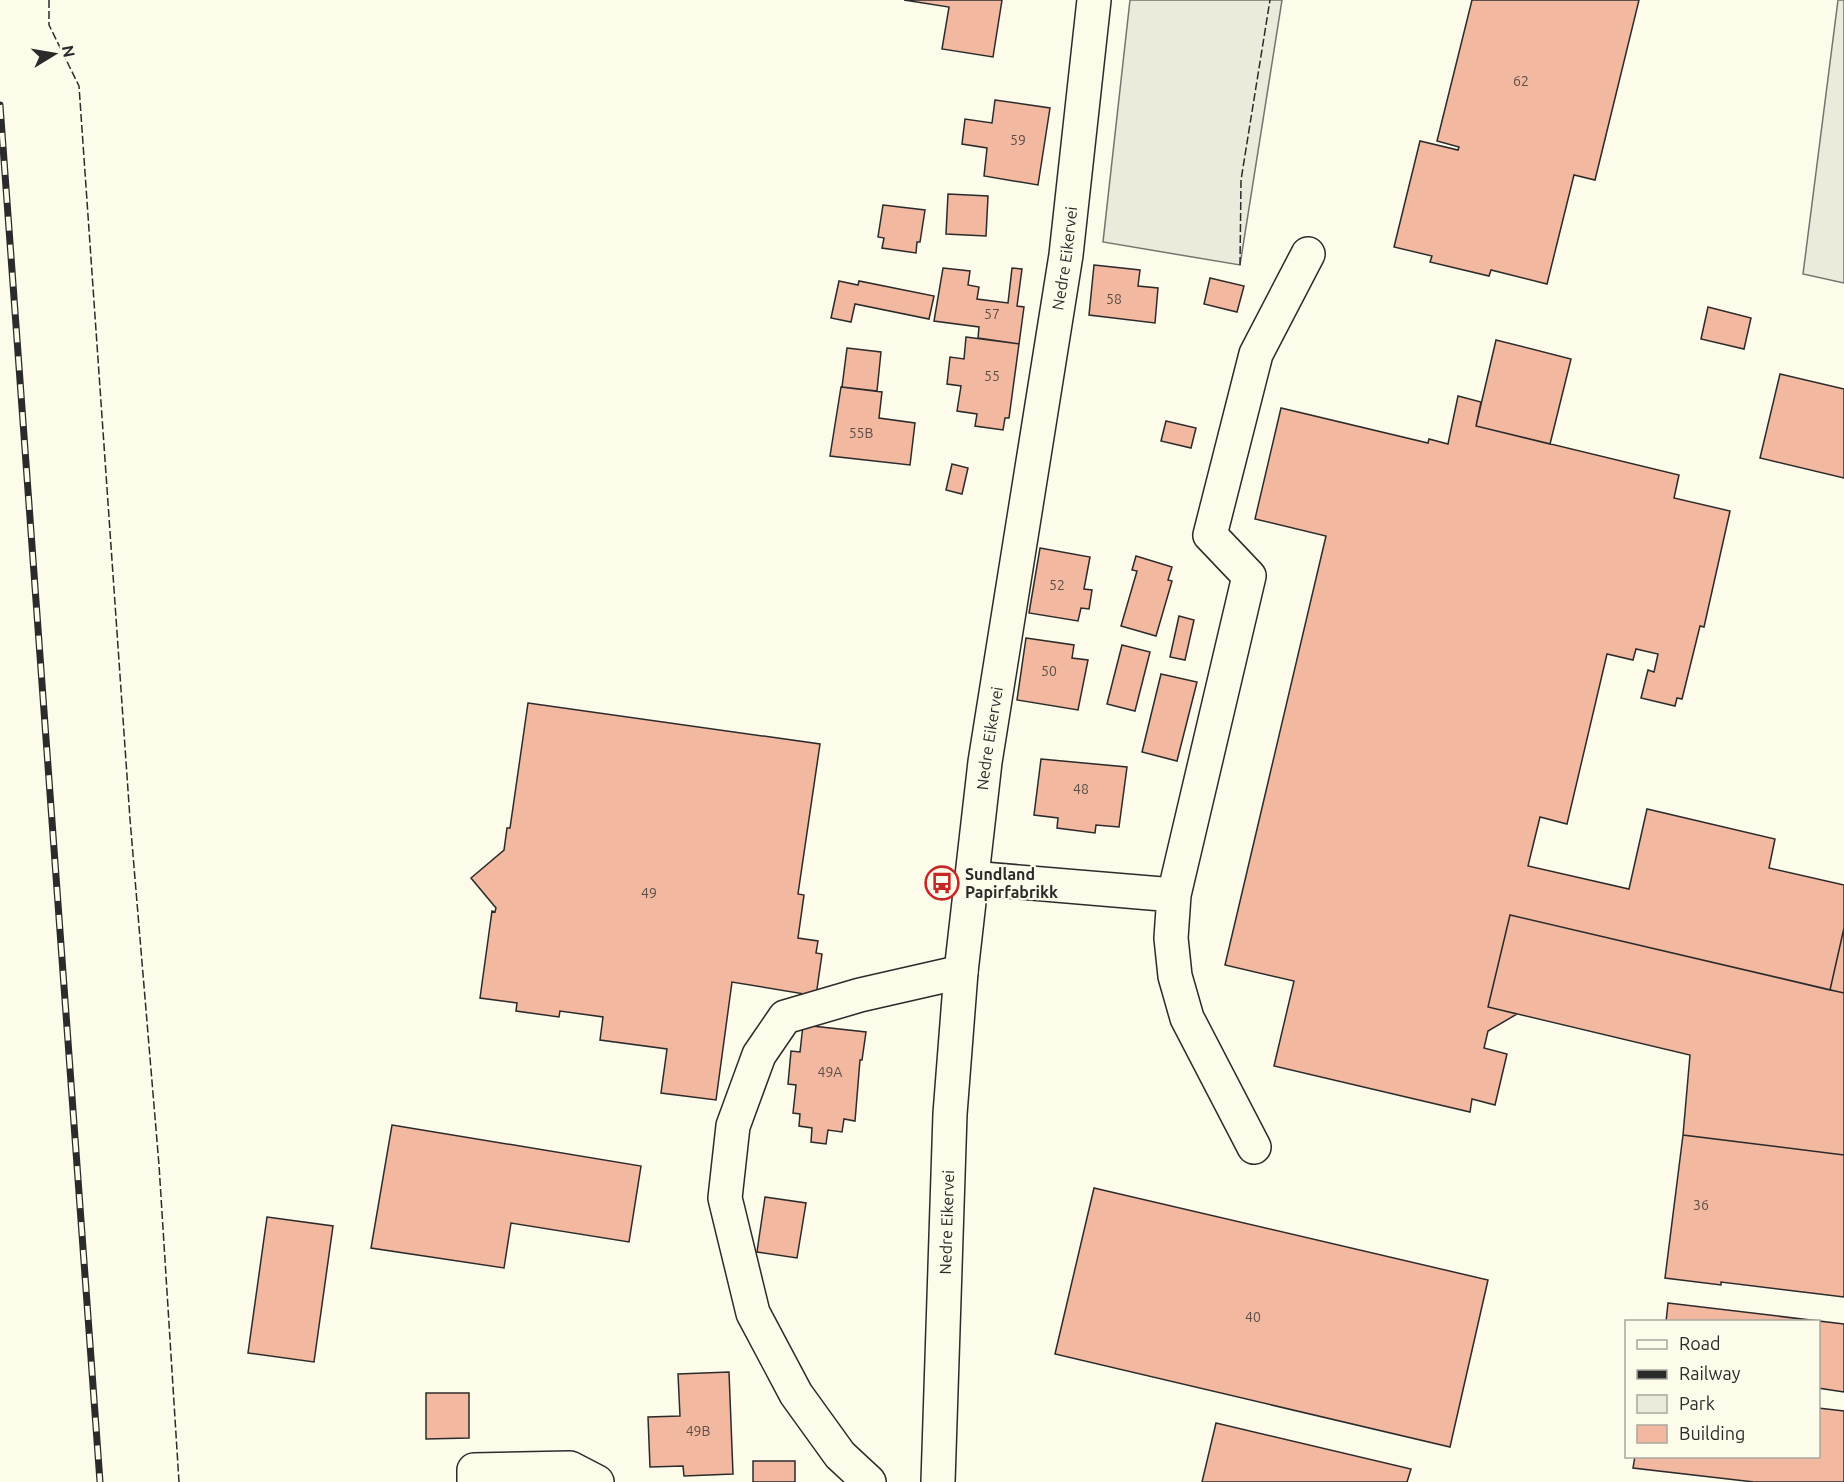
<svg xmlns="http://www.w3.org/2000/svg" width="1844" height="1482" viewBox="0 0 1844 1482" font-family="Ubuntu,sans-serif">
<rect width="100%" height="100%" fill="#fdfbea"/>
<!-- green -->
<path fill="#ecebdb" stroke="#74746e" stroke-width="1.5" d="M1130 0H1282L1240 265 1103 242Z
M1838 0H1844V283L1803 274Z"/>
<!-- building -->
<path fill="#f2b8a0" stroke="#2b2b2b" stroke-width="1.5" d="M904 0H1002L993 57 942 49 949 7Z
M1472 0H1639L1595 180 1574 175 1547 284 1491 270 1489 276 1430 262 1432 256 1394 247 1420 141 1458 150 1459 147 1437 141Z
M995 100 1050 108 1038 185 984 176 987 148 962 144 965 119 992 123Z
M948 194 988 196 986 236 946 234Z
M883 205 925 210 920 242H917L916 253 882 248 884 238 878 237Z
M1094 265 1140 270 1138 286 1158 288 1155 323 1089 315Z
M943 268 970 271 968 285 979 287 977 299 1008 303 1012 268 1022 269 1017 306 1024 307 1019 344 978 338 979 327 934 321Z
M1210 278 1244 286 1237 312 1204 304Z
M839 281 858 285 859 281 934 296 929 319 855 304 851 322 831 318Z
M1708 307 1751 318 1744 349 1701 339Z
M966 337 1019 344 1009 418H1005L1003 430 975 426 977 414 957 411 961 386 947 384 950 357 964 359Z
M1496 340 1571 359 1550 444 1476 426Z
M847 348 881 352 877 391 842 387Z
M1780 374 1844 389V478L1760 458Z
M841 387 882 392 879 418 915 423 910 465 830 456Z
M1458 396 1481 402 1476 426 1679 475 1674 498 1730 511 1704 627 1700 626 1682 699 1677 698 1675 706 1641 698 1648 670 1654 672 1658 654 1636 649 1633 660 1607 654 1567 824 1540 817 1528 866 1629 889 1647 809 1775 839 1769 868 1844 885V928L1830 990 1510 915 1488 1007 1517 1014 1488 1031 1484 1048 1507 1054 1495 1105 1472 1099 1470 1112 1274 1066 1294 981 1225 965 1326 536 1255 519 1281 408 1428 443 1429 439 1448 444Z
M1166 421 1196 428 1191 448 1161 441Z
M952 464 968 468 962 494 946 490Z
M1040 548 1090 557 1084 589 1092 590 1089 609 1081 608 1078 621 1029 613Z
M1136 556 1172 567 1168 580 1172 581 1156 636 1121 626 1137 571 1132 570Z
M1179 616 1194 620 1185 660 1170 657Z
M1026 638 1074 645 1072 658 1088 660 1078 710 1017 700Z
M1122 645 1150 652 1135 711 1107 704Z
M1161 674 1197 682 1177 761 1142 752Z
M528 703 820 744 798 894 804 895 798 938 818 941 816 953 822 954 816 996 732 982 716 1100 661 1093 667 1049 600 1040 603 1017 560 1011 559 1017 516 1011 517 1003 480 998 492 911 495 912 496 908 471 878 504 850 507 828H510Z
M1041 759 1127 767 1119 827 1096 825 1095 833 1057 828 1058 818 1034 815Z
M1510 915 1844 993V1155L1683 1135 1690 1055 1488 1007Z
M1844 928V993L1830 990Z
M803 1025 866 1032 862 1060H860L855 1121 844 1119 842 1132 828 1130 826 1144 811 1142 812 1128 799 1126 800 1114 793 1113 796 1085 788 1084 791 1051 800 1052Z
M392 1125 641 1166 629 1242 511 1223 504 1268 371 1248Z
M1683 1135 1844 1155V1297L1721 1282V1285L1665 1278Z
M1094 1188 1488 1280 1450 1447 1055 1354Z
M765 1197 806 1203 797 1258 757 1252Z
M267 1217 333 1226 314 1362 248 1353Z
M1668 1303 1844 1324V1392L1818 1388V1322H1666Z
M729 1372 733 1474 684 1476 683 1466 650 1467 648 1417 680 1416 678 1374Z
M426 1393H469V1438L426 1439Z
M1818 1408 1844 1411V1482H1754L1633 1468 1635 1456H1818Z
M1216 1423 1411 1469 1407 1482H1202Z
M753 1461H795V1482H753Z"/>
<g fill="none" stroke-linecap="round" stroke-linejoin="round">
<defs>
<path id="minor" d="M971 878 1174 895 1249 576 1210 535 1256 354 1308 254
M1174 895 1171 938 1175 976 1187 1018 1254 1147
M474 1482V1470L570 1468 597 1482
M869 1482 840 1455 796 1394 753 1313 725 1198 733 1126 759 1055 785 1017 860 995 961 972"/>
<g id="major">
<path id="s1" d="M938 1482 950 1114 961 972 985 762 1066 255 1094 0"/>
</g>
</defs>
<!-- minor casing -->
<use href="#minor" stroke="#2b2b2b" stroke-width="36"/>
<!-- major casing -->
<use href="#major" stroke="#2b2b2b" stroke-width="36"/>
<!-- minor -->
<use href="#minor" stroke="#fdfbea" stroke-width="33"/>
<!-- major -->
<use href="#major" stroke="#fdfbea" stroke-width="33"/>
<defs>
<path id="rail" d="M0 105 100 1482"/>
</defs>
<!-- rail casing -->
<use href="#rail" stroke="#2b2b2b" stroke-width="7"/>
<!-- rail -->
<use href="#rail" stroke="#fdfbea" stroke-width="4.5" stroke-dasharray="14" stroke-linecap="butt"/>
<!-- fence -->
<path stroke="#2b2b2b" stroke-width="1.5" stroke-dasharray="8 3" stroke-linecap="butt" d="M49 0V25L79 86 130 819 159 1165 179 1482
M1240 265 1241 180 1270 0"/>
</g>
<!-- icons -->
<defs>
<symbol id="bus-ring" viewBox="-11 -11 22 22"><circle r="9.5" fill="#fdfbea" stroke="#c62828" stroke-width="1.5"/><path d="M-5-6H5V4H4V6H2V4H-2V6H-4V4H-5ZM-3.5-4V0h7V-4ZM-3.5 1.2v1.5H-2V1.2ZM2 1.2v1.5H3.5V1.2Z" fill="#c62828"/></symbol>
</defs>
<g fill-rule="evenodd">
<use href="#bus-ring" x="923" y="864" width="38" height="38"/>
</g>
<g text-anchor="middle" stroke-width="4.5" stroke-linejoin="round" paint-order="stroke">
<!-- number labels -->
<g font-size="14" fill="#5d4e48">
<text x="1521" y="86">62</text>
<text x="1018" y="145">59</text>
<text x="1114" y="304">58</text>
<text x="992" y="319">57</text>
<text x="992" y="381">55</text>
<text x="861" y="438">55B</text>
<text x="1057" y="590">52</text>
<text x="1049" y="676">50</text>
<text x="1081" y="794">48</text>
<text x="649" y="898">49</text>
<text x="830" y="1077">49A</text>
<text x="1701" y="1210">36</text>
<text x="1253" y="1322">40</text>
<text x="698" y="1436">49B</text>
</g>
<!-- street labels -->
<g font-size="16" fill="#2b2b2b" stroke="#fdfbea">
<text dy="6" stroke="none"><textPath href="#s1" startOffset="1232">Nedre Eikervei</textPath></text>
<text dy="6" stroke="none"><textPath href="#s1" startOffset="746">Nedre Eikervei</textPath></text>
<text dy="6" stroke="none"><textPath href="#s1" startOffset="260">Nedre Eikervei</textPath></text>
</g>
<!-- poi labels -->
<g font-size="16" font-weight="bold" fill="#2b2b2b" stroke="#fdfbea" text-anchor="start">
<text x="965" y="880">Sundland<tspan x="965" dy="18">Papirfabrikk</tspan></text>
</g>
</g>
<!-- legend -->
<rect x="1625" y="1320" width="195" height="138" fill="#fdfbea" stroke="#a9a89e" stroke-width="1.5"/>
<rect x="1637" y="1340" width="30" height="9" fill="#fdfbea" stroke="#a9a89e" stroke-width="1.5"/>
<text x="1679" y="1350" font-size="18" fill="#2b2b2b">Road</text>
<rect x="1637" y="1370" width="30" height="9" fill="#2b2b2b" stroke="#a9a89e" stroke-width="1.5"/>
<text x="1679" y="1380" font-size="18" fill="#2b2b2b">Railway</text>
<rect x="1637" y="1395" width="30" height="18" fill="#ecebdb" stroke="#a9a89e" stroke-width="1.5"/>
<text x="1679" y="1410" font-size="18" fill="#2b2b2b">Park</text>
<rect x="1637" y="1425" width="30" height="18" fill="#f2b8a0" stroke="#a9a89e" stroke-width="1.5"/>
<text x="1679" y="1440" font-size="18" fill="#2b2b2b">Building</text>
<!-- north arrow -->
<g transform="translate(54 54) rotate(79)" stroke="#fdfbea" stroke-width="4.5" paint-order="stroke">
<path d="M0-4.5L10 22L0 15L-10 22Z" fill="#2b2b2b"/>
<text y="-9" font-size="16" font-weight="bold" text-anchor="middle" fill="#2b2b2b">N</text>
</g>
</svg>
